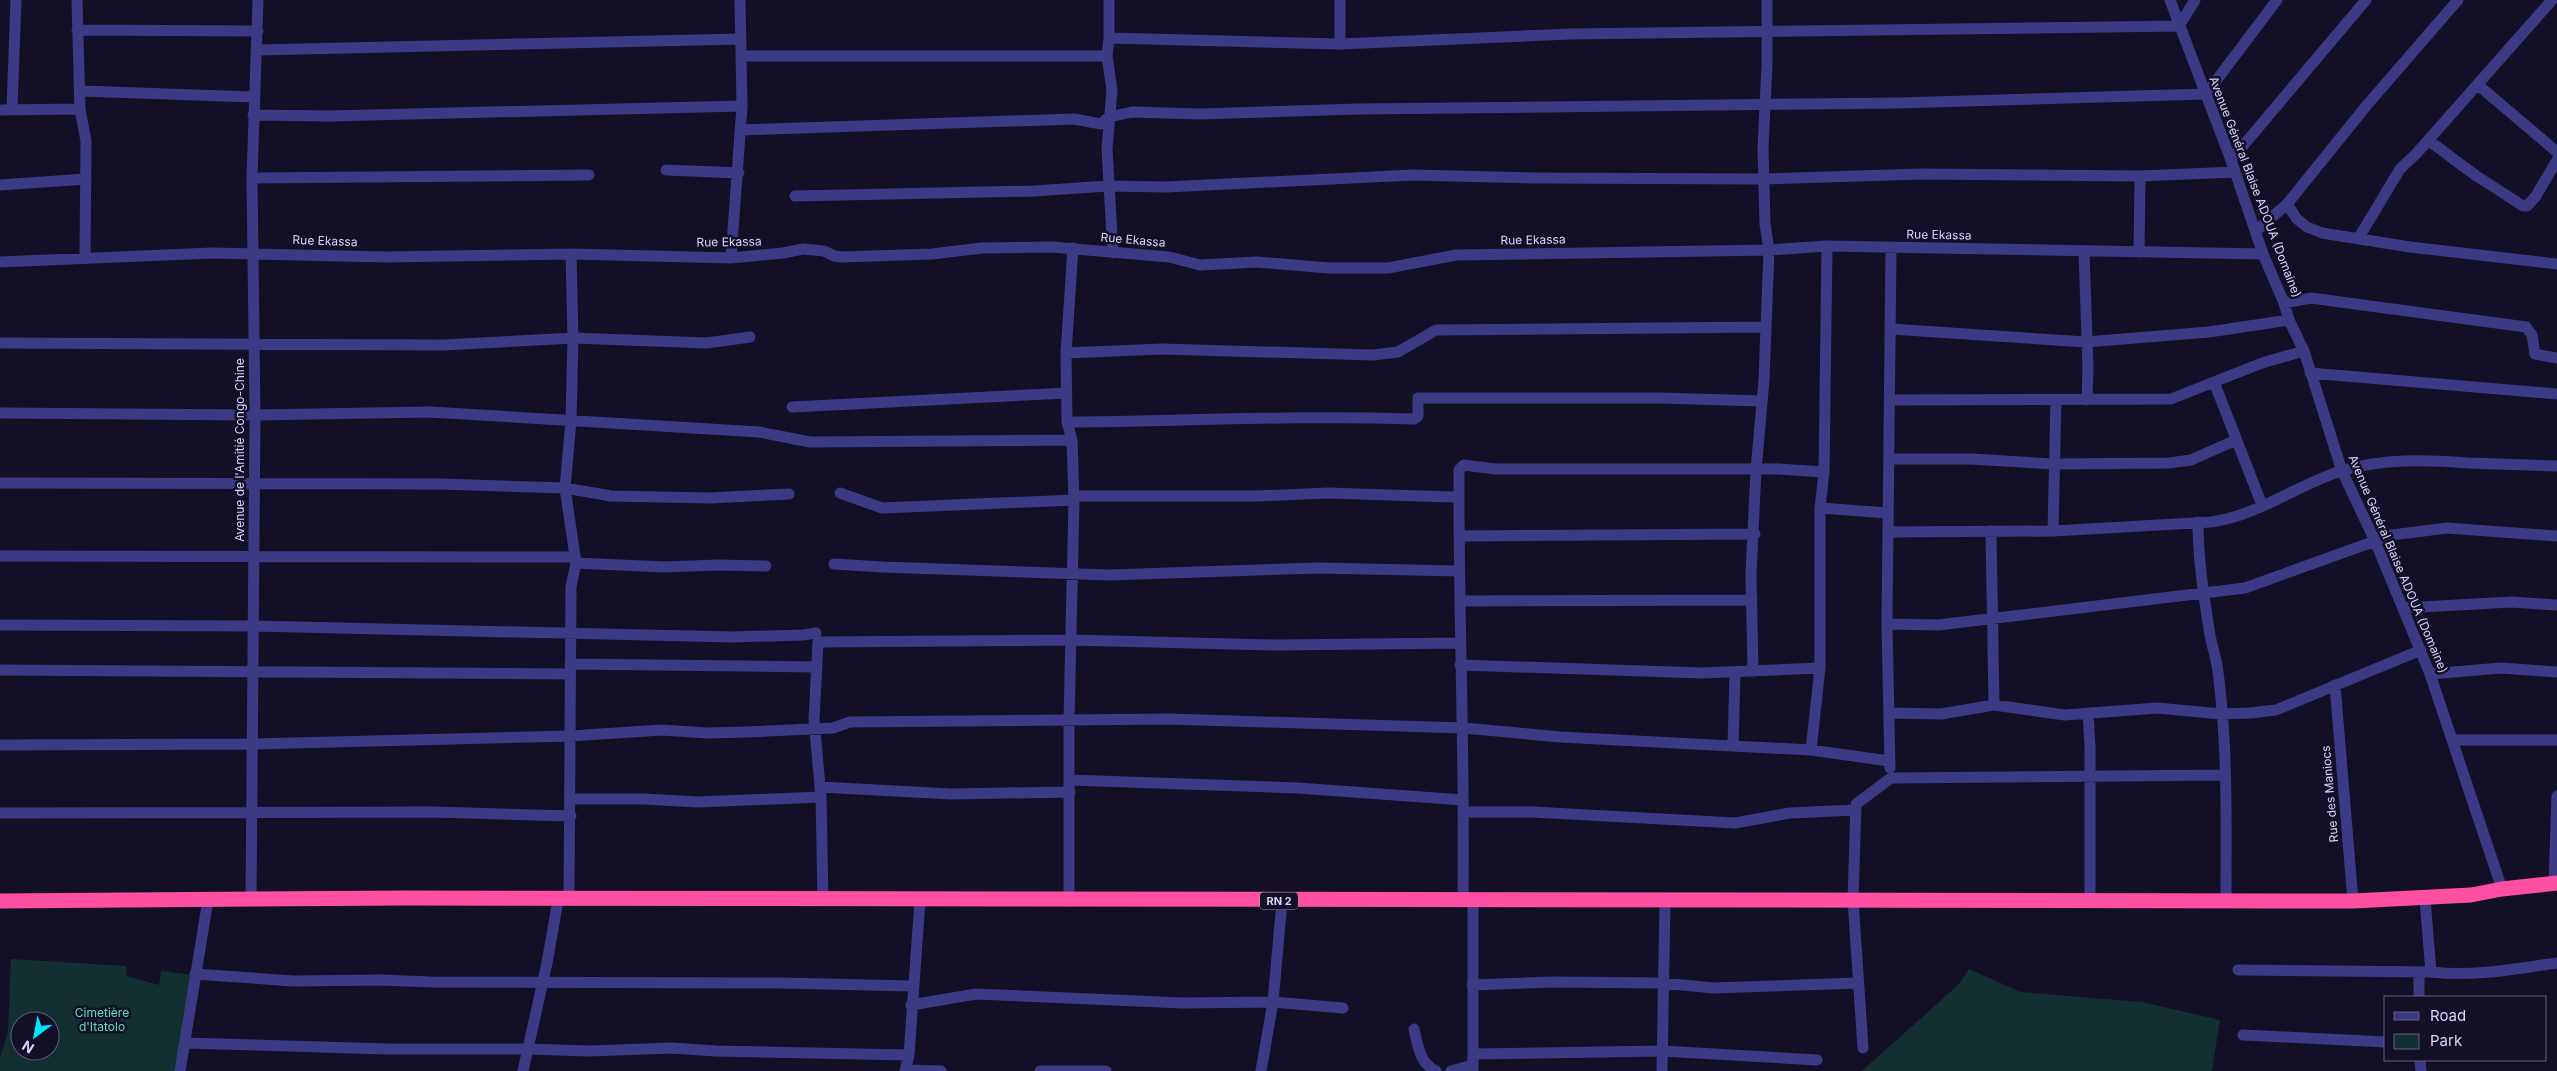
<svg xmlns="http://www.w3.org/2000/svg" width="2557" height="1071" viewBox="0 0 2557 1071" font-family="Inter,sans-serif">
<rect width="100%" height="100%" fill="#130f26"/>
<!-- green -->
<path fill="#12302f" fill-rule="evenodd" d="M11 959 126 966 127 976 159 985 161 971 193 975 175 1071H0V1058L8 1032ZM20 1021H50V1051H20Z
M1969 969 2021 992 2142 1002 2220 1020 2212 1071H1862L1958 985Z"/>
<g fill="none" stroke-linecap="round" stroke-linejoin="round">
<!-- minor -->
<path stroke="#3d3a85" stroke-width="11" d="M77 0 80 109 86 141 85 258
M1109 0V38L1107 56 1112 90 1107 149 1113 253
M1340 0V44
M2170 0 2231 160 2263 254 2284 303 2289 320 2304 351 2342 471 2375 541 2430 674 2502 889
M77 30 258 31
M1109 38 1340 44 1570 34 2179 26 2195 0
M257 50 741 39
M742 56H1107
M2478 85 2557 152
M81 91 253 97
M12 108 16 0
M0 110 80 109
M253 115 329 116 742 106
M741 130 1074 119 1101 124 1109 117 1132 112 1200 114 1359 109 1898 103 2206 94 2277 0
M2428 140 2475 175 2523 206H2527L2536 196 2557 160
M2231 160 2366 0
M666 170 739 173
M252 178 589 175
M0 185 86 179
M795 196 1034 191 1108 186 1166 187 1413 175 1535 178 1763 179 1921 174 2140 176 2235 172
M2287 204 2367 105 2458 0
M2256 231 2287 204 2297 219 2307 227 2322 233 2410 247 2557 264
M2358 239 2400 169 2416 154 2552 0
M2084 252 2088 368 2087 400
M2139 253 2140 176
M731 258 742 106 740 0
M0 262 212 253 386 257 571 254 731 258 783 253 803 249 824 251 834 256 842 257 932 254 982 248 1052 247 1169 257 1200 265 1257 262 1328 268H1388L1456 255 1769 250 1827 246 2263 254
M2284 303 2311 298 2526 327 2532 335 2535 354 2557 358
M1891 329 2086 342 2209 332 2289 320
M0 343 443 345 573 338 707 343 750 337
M1066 353 1162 349 1373 355 1398 352 1436 330 1766 327
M2310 373 2557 394
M2214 382 2262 505
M1890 400 2171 399 2262 363 2304 351
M792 407 1066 393
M0 413 255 415 430 412 759 432 810 442 1072 440
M1067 422C1183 421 1298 415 1414 419L1418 416V398H1660L1762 401
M1890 459H1971L2054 464 2169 463 2191 460 2236 440
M0 483 441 484 565 488 611 496 710 498 789 494
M840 493 882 508 1074 500
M1074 496H1256L1328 493 1452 497 1459 496V470L1464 465 1495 469H1778L1824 472
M1459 496C1459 631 1465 765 1463 901
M1820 508 1888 513
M2198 522C2198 560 2204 597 2210 635 2212 647 2217 660 2218 672 2228 747 2226 824 2226 900
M1991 531 1994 705
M2053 531 2056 400
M1889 532 2053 531 2211 522C2257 516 2297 485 2341 471 2384 458 2426 460 2469 463 2499 464 2528 465 2557 466
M1459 536 1755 534
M0 556 575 557
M576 563 664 567 718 565 766 566
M834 564 882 567 1109 575 1318 568 1459 571
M1461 601 1752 600
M2403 608 2511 602 2557 605
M1887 624 1938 625 2245 588 2392 535 2447 528 2557 536
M0 625 253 626 732 637 803 635 816 633
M570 664 816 667
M1460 665 1702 673 1820 668
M0 670 570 674
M1753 672 1751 574 1756 470 1764 380 1769 250 1765 224 1763 148 1767 65V0
M2430 674 2501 668 2557 672
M2335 685 2353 901
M1889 713 1941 714 1994 705 2065 715 2157 708 2221 714 2250 713 2276 710 2421 650
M2088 713 2090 747V901
M2452 740H2557
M0 745 252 744 570 736 662 730 707 733 746 732 833 728 850 722 1169 719 1464 728 1560 737 1811 750 1889 761
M1733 746 1735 673
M1811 750 1820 668V508L1824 472 1827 246
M1890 768 1887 624 1891 248
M1069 780 1298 788 1463 800
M820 787 951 794 1070 792
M571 799H644L698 802 821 797
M1464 812H1533L1735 823 1790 813 1855 810
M0 813 433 812 571 816
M2554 883 2557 796
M2425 899 2431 972
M251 900 255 415 252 178 258 0
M569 900 571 587 576 563 565 488 571 421 573 338 571 254
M823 900 821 797 814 720 818 642 1071 640 1277 645 1460 643
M1069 901V721L1074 500 1072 440 1067 422 1066 353 1073 248
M2238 970 2431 972C2475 977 2513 969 2557 963
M2419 973V997
M195 974 293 981 381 980 431 982 782 983 912 986
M1472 985 1552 982 1663 983 1713 988 1858 983
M911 1005 976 994 1183 1003 1273 1002 1343 1008
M1414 1029C1418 1045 1419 1063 1436 1071
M2243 1035 2386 1042
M185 1043 387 1049H528L589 1051 672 1048 716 1051 909 1055
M1863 1048 1853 900 1856 804 1891 778 2224 775
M1473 1054 1662 1051 1817 1060
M2420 1060 2421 1071
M905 1070 941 1071
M180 1071 208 900
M523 1071 547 963 558 900
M905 1071 909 1055 920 900
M1040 1071H1106
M1261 1071 1273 1002 1282 901
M1451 1071 1473 1065
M1473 1071V901
M1662 1071 1665 901"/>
<!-- highway -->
<path stroke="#ff4fa3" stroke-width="15" d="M0 901 404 898 2353 901 2471 895 2502 889 2557 883"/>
</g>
<g text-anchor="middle" stroke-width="5" stroke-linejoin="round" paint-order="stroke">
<!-- shield labels -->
<rect fill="#130f26" stroke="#9e99be" stroke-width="1" x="1260" y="892.5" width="38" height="17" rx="4"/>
<g font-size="11" font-weight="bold" fill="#d9d4ff">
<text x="1279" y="905">RN 2</text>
</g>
<!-- street labels -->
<g font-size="12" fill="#d9d4ff" stroke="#130f26">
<text transform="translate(2255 187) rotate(69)" y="4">Avenue Général Blaise ADOUA (Domaine)</text>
<text transform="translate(1939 235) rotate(1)" y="4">Rue Ekassa</text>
<text transform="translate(1133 240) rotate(5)" y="4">Rue Ekassa</text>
<text transform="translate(1533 240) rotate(-1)" y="4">Rue Ekassa</text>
<text transform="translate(325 241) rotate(2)" y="4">Rue Ekassa</text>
<text transform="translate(729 242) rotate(-1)" y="4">Rue Ekassa</text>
<text transform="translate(240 450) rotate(-90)" y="4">Avenue de l'Amitié Congo-Chine</text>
<text transform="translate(2398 564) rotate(67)" y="4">Avenue Général Blaise ADOUA (Domaine)</text>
<text transform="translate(2330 794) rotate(-95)" y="4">Rue des Maniocs</text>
</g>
<!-- park labels -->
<g font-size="12" fill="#5fe0c0" stroke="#130f26">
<text x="102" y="1017">Cimetière<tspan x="102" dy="14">d'Itatolo</tspan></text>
</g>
</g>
<!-- legend -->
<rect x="2384" y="996" width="162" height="65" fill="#130f26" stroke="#625e7d"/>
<rect x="2394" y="1012" width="25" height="8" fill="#3d3a85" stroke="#625e7d"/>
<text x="2430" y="1021" font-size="15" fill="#d9d4ff">Road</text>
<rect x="2394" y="1034" width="25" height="15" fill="#12302f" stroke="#625e7d"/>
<text x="2430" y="1046" font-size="15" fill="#d9d4ff">Park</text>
<!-- north arrow -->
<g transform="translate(35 1036) rotate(212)"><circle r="24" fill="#130f26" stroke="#625e7d"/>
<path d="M0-4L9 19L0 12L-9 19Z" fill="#00e5ff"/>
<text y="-8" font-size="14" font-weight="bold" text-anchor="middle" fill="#d9d4ff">N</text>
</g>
</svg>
